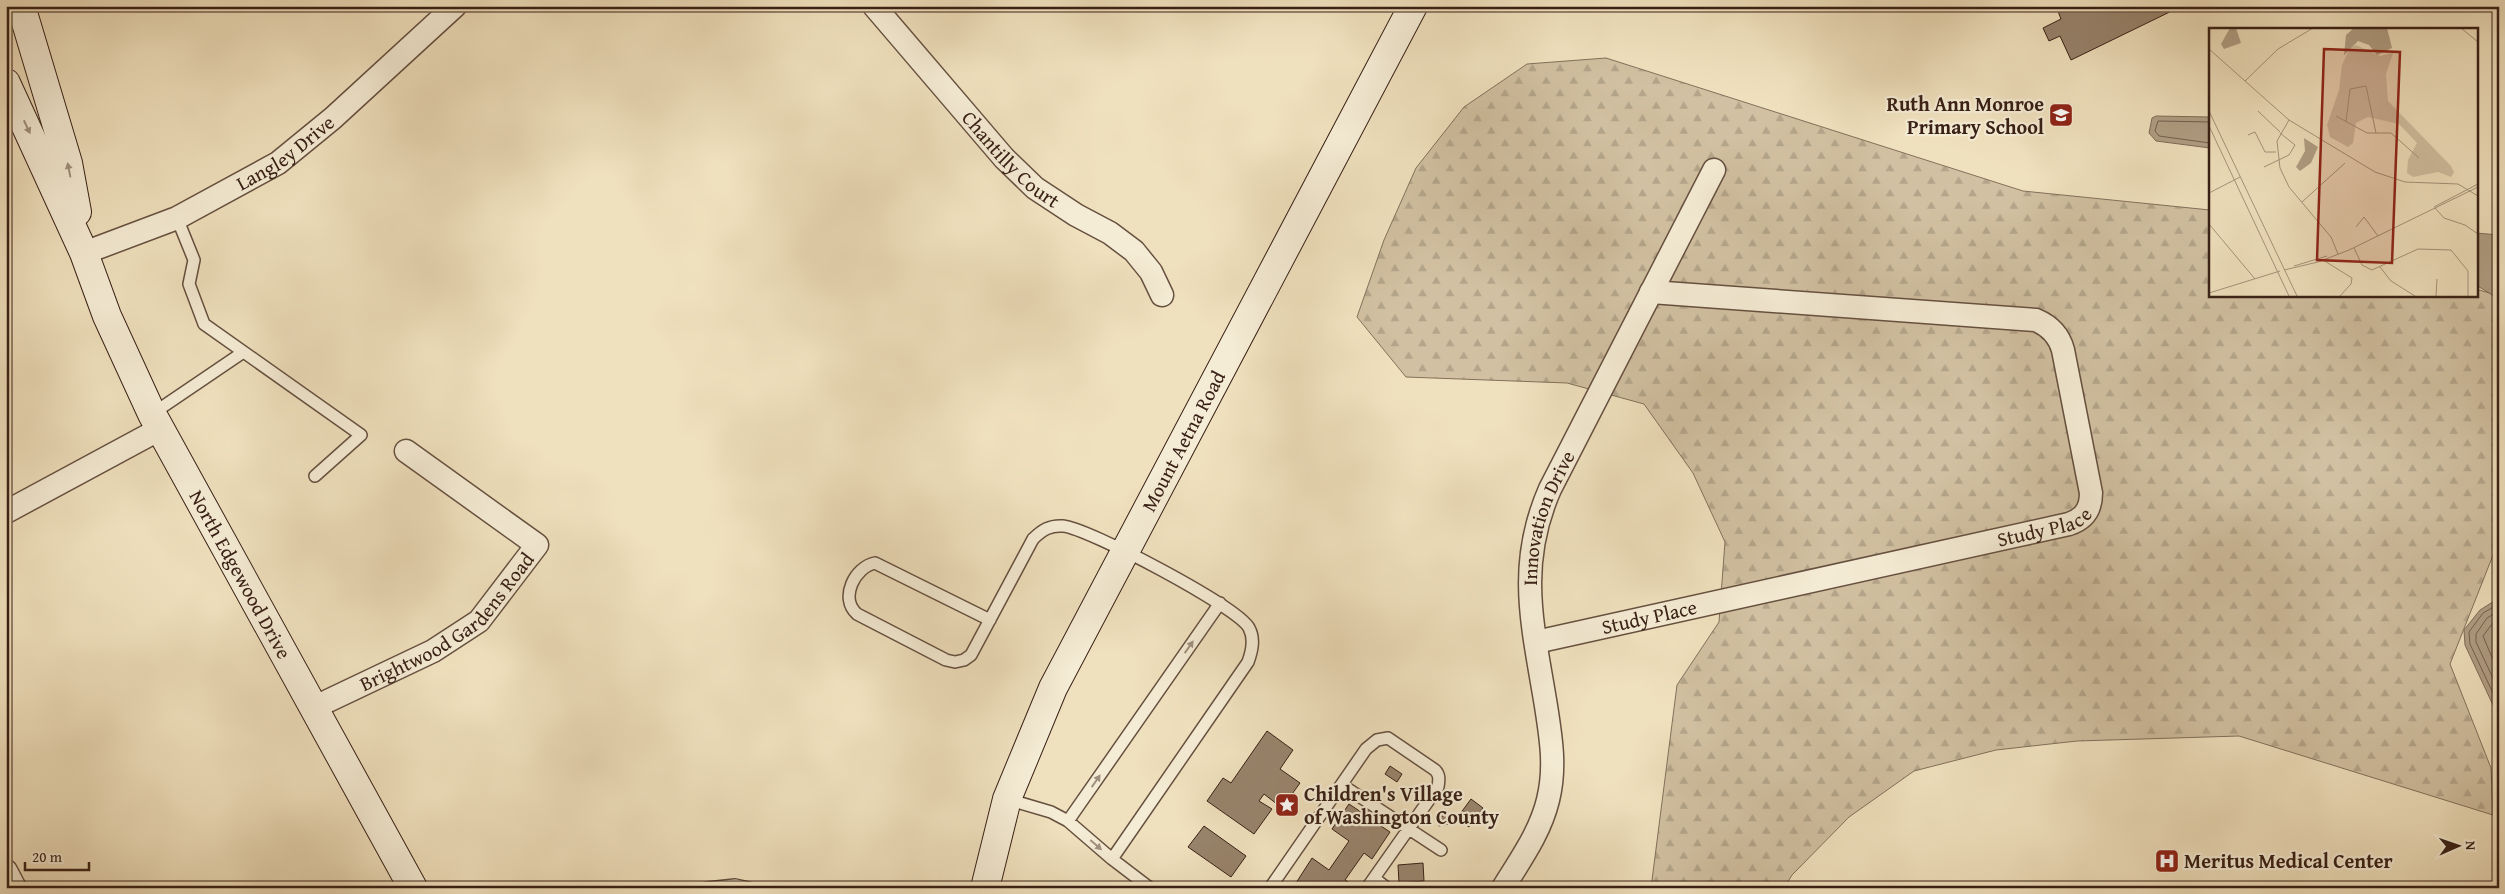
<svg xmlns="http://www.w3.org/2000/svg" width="2505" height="894" viewBox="0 0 2505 894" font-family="'Gentium Book Plus',serif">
<defs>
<pattern id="forest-firs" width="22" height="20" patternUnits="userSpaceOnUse" patternTransform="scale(1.25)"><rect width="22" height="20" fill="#d1c0a1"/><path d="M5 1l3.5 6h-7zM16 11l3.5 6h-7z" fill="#b4a58a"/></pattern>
</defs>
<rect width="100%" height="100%" fill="#f0e1be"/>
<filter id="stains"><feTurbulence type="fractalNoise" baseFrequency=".004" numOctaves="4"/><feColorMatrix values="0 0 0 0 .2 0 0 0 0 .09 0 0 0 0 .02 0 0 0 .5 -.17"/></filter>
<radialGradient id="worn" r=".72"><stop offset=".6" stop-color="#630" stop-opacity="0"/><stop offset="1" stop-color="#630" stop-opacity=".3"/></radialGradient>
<!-- forest -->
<path fill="url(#forest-firs)" stroke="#84705c" d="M1606 58 2023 191 2210 210V295H2476V289L2499 296V540L2450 664 2491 768 2493 815 2239 736 2077 741 1996 750 1914 771 1849 817 1792 875 1784 888H1651L1677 685 1719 622 1725 542 1693 473 1644 404 1567 383 1406 377 1357 317 1384 240 1416 168 1464 107 1527 64Z"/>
<!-- water -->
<path fill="#b19f85" stroke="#816c59" d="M2156 116 2210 117V148L2156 141 2149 133 2152 118Z
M2476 233 2499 235V299L2476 285Z
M2499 598V718L2465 645 2464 630 2480 610Z"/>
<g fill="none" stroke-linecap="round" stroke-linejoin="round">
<!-- shore -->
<path stroke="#74604e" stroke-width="1" d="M2210 122 2158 121 2155 131 2159 136 2210 143
M2499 604 2483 613 2469 632 2470 644 2499 706
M2499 611 2487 618 2476 634V642L2499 691
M2499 620 2492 624 2483 636 2499 674"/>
</g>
<!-- building -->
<path fill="#98846d" stroke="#382016" d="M2056 6H2182L2071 60 2060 36 2049 41 2043 28 2061 19Z
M1267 731 1293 750 1280 769 1300 783 1282 808 1264 794 1259 801 1272 809 1254 834 1207 801 1223 778 1231 783Z
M1390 766 1402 774 1397 782 1385 774Z
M1471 799 1483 808 1469 827 1457 818Z
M1349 804 1361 812 1366 805 1383 817 1378 824 1390 832 1372 859 1364 853 1345 880 1353 885 1351 888H1303L1296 883 1312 858 1329 870 1349 841 1332 829Z
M1465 812 1467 820 1439 826 1437 817Z
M1204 826 1246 856 1231 877 1188 847Z
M1423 863 1424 881 1399 883 1398 865Z"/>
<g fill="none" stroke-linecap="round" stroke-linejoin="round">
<defs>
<path id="lane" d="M177 218 194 260 189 284 204 324 361 435 315 476
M152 414 242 353
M990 620 875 563C855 567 839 598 857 614L946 660 955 662 964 660 971 655 1033 539C1042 530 1050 525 1063 526 1088 528 1238 607 1249 628 1255 639 1252 651 1248 662L1112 859
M1342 785 1441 850
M1007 799 1051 812 1068 821 1112 859 1150 888
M1068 821 1220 603
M1374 878 1387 888
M707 888 735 885 749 888
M1270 888 1366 749 1377 740 1388 738 1435 770C1440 775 1439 780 1438 787L1367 888"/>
<g id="street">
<path id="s1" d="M874 6 1004 158 1035 188 1076 215 1110 233 1134 251 1151 272 1162 295"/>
<path id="s2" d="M84 253 177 218 278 163 333 118 455 6"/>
<path d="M6 512 160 429"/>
<path id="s3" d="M1536 642 2069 524C2084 519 2091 509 2091 493L2063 350C2059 335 2050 326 2036 320L1651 292"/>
<path id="s4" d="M313 708 433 651 479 621 537 545 406 451"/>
<path d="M6 871 15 888"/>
<path id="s5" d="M1503 888C1520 860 1540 833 1548 800 1556 768 1551 738 1546 706 1533 626 1516 566 1550 489L1714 170"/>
</g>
<g id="secondary">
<path d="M21 6 68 163 77 212"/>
<path id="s6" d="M6 83 84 253 107 316 152 414 413 888"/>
<path id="s7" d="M985 888 1007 799 1053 688 1413 6"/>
</g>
</defs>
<!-- lane casing -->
<use href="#lane" stroke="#665040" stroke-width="14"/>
<!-- street casing -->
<use href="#street" stroke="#665040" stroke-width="25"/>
<!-- secondary casing -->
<use href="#secondary" stroke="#382016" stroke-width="30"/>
<!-- lane -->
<use href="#lane" stroke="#f5ecd5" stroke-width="11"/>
<!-- street -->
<use href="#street" stroke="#f5ecd5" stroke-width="22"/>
<!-- secondary -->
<use href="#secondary" stroke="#f5ecd5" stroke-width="28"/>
</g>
<!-- one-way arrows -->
<defs><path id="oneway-solid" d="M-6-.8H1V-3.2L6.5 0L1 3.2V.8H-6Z" transform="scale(1.25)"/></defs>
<g fill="#a0907f">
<use href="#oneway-solid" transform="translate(27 127) rotate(65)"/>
<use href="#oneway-solid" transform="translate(69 170) rotate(-101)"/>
<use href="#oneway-solid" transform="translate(1189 647) rotate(-55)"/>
<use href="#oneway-solid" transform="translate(1096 781) rotate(-55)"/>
<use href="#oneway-solid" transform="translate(1096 845) rotate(41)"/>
</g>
<!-- icons -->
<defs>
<symbol id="school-square" viewBox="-11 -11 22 22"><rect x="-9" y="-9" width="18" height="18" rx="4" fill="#8f2418" stroke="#f5ecd5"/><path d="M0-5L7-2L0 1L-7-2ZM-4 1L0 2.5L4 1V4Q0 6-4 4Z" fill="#fff"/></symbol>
<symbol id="sight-square" viewBox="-11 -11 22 22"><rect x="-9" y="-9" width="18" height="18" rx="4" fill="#8f2418" stroke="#f5ecd5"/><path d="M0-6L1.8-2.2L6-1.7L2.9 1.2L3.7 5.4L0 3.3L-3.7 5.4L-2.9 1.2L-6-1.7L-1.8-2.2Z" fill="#fff"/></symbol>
<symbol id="hospital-square" viewBox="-11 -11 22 22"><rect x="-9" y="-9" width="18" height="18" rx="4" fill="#8f2418" stroke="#f5ecd5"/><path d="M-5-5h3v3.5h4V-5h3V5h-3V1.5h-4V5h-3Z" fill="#fff"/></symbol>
</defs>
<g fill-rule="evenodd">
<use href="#school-square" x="2047" y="101" width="28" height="28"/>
<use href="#sight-square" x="1273" y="791" width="28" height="28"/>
<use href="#hospital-square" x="2153" y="847" width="28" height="28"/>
</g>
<g text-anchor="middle" stroke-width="4.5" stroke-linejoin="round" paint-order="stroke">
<!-- poi labels -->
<g font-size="20" font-weight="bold" fill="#382016" stroke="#f5ecd5" text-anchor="start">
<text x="2044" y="111" text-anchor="end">Ruth Ann Monroe<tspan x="2044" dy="23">Primary School</tspan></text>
<text x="1304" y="801">Children's Village<tspan x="1304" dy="23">of Washington County</tspan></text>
<text x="2184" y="868">Meritus Medical Center</text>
</g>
<!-- street labels -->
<g font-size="20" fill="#382016" stroke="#f5ecd5">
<text dy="7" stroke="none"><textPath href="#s2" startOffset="226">Langley Drive</textPath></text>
<text dy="7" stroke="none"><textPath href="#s1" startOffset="206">Chantilly Court</textPath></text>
<text dy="7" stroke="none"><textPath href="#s7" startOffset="491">Mount Aetna Road</textPath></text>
<text dy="7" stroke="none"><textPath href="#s5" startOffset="386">Innovation Drive</textPath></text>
<text dy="7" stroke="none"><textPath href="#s3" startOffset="521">Study Place</textPath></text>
<text dy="7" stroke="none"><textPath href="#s6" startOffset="545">North Edgewood Drive</textPath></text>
<text dy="7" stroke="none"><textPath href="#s3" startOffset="116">Study Place</textPath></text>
<text dy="7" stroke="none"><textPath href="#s4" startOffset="162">Brightwood Gardens Road</textPath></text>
</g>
</g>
<!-- overview -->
<g transform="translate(2209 28)">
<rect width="269" height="269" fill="#f0e1be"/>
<path d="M147 17 171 28 184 25 177 46 179 73 242 138 245 144 242 149 229 144 204 149 198 145 199 132 208 115 190 96 159 89 147 95 144 115 139 119 121 109 118 97 130 62 133 37 141 20Z" fill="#d1c0a1"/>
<path d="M21 0H27L32 15 15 21 12 16ZM145 0H178L183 20 168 27 160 17 149 13 135 27 137 7ZM95 110 109 119 102 135 91 143 87 139 96 123Z" fill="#b19f85"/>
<path fill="none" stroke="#a6947b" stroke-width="1" d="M252 0 269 14M0 21 80 92 166 144 196 154 249 156 269 168M36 53 69 21 104 0M0 83 88 268M49 83 71 104M127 88 158 105H182L210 130M80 92 68 113 71 140 80 159 122 209 129 226M137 94 141 61 157 58 167 105M0 98 80 268M39 107 46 104 56 124H67M55 139 80 127 86 117 71 105M0 165 31 149M93 174 136 135M225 179 269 156M226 180 235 190 256 197 269 206M0 196 46 251M147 199 155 189 169 208M145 220 153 237 163 242 209 221 242 222 259 243V268M114 232 143 250 142 256 131 268M85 238 118 228M171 239 182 253 206 268M75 242 109 234 140 222 269 159M0 265 71 243M227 268 228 251"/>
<path fill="#8f2418" fill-opacity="0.15" stroke="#8f2418" stroke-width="2.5" d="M115 21 191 24 183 235 108 232Z"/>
<rect width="269" height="269" fill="none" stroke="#382016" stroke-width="2.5"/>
</g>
<!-- margin -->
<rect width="2505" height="894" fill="none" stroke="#f0e1be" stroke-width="25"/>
<rect x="8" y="8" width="2490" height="879" fill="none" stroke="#382016" stroke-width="2.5"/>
<rect x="12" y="12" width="2480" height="869" fill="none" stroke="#382016"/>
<!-- north arrow -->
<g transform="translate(2458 846) rotate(88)" stroke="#f5ecd5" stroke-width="4" paint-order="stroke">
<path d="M0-4L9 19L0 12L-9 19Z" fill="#382016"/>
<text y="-8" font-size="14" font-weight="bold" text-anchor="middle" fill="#382016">N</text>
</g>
<!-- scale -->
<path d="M25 862v8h64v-8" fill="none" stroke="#382016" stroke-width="2.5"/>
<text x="32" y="862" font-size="15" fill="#382016" stroke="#f5ecd5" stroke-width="4" paint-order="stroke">20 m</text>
<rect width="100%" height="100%" filter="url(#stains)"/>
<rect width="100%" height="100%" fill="url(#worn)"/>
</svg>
